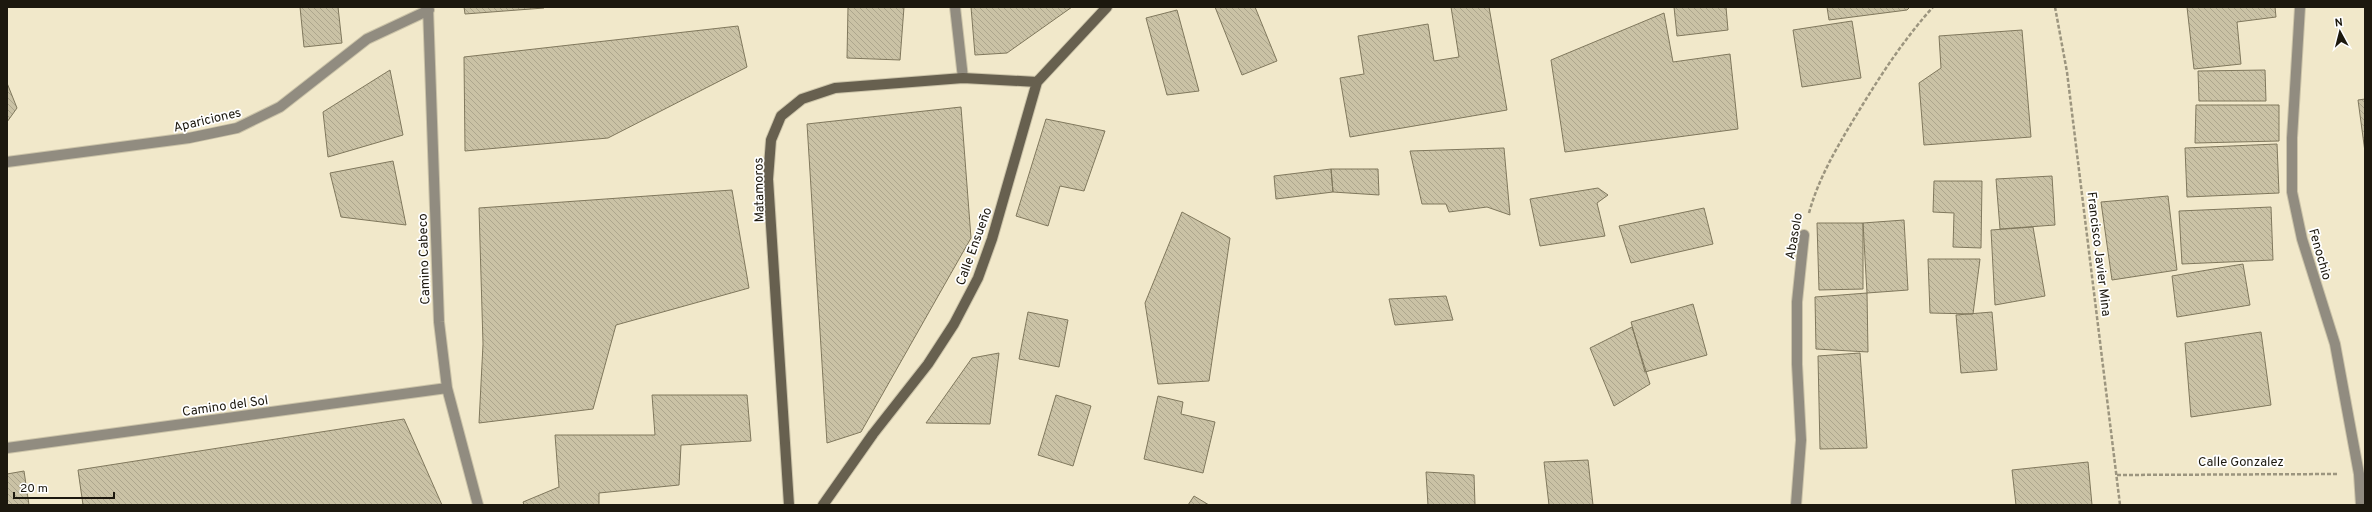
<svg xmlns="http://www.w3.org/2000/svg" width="2372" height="512" viewBox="0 0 2372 512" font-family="Overpass,sans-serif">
<defs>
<pattern id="building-back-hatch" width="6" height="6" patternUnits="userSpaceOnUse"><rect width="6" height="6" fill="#cac2a5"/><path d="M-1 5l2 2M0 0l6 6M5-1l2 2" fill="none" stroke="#ada68d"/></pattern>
</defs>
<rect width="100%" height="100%" fill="#f1e8ca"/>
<!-- building -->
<path fill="url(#building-back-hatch)" stroke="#80785d" d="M300 7H338L342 43 304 47Z
M464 7H544V8L465 14Z
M848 7H904L900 60 847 58Z
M971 7H1072L1007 53 975 55Z
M1215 7H1255L1277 61 1242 75Z
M1451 7H1489L1507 110 1350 137 1340 78 1364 74 1358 36 1428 24 1434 61 1459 57Z
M1674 7H1726L1728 30 1677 36Z
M1827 7H1910L1907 10 1829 20Z
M2187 7H2275L2276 17 2237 22 2241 64 2194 69Z
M1177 10 1199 91 1167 95 1146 18Z
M1664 13 1673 62 1730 54 1738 129 1565 152 1551 60Z
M1852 21 1861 78 1802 87 1793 30Z
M738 26 747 67 608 138 465 151 464 57Z
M2022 30 2031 137 1924 145 1919 83 1941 68 1939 36Z
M390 70 403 135 328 157 323 112Z
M2265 70 2266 101H2199L2198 71Z
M7 83 17 108 7 122Z
M2365 99V152L2358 100Z
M2196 105H2279V141L2195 143Z
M961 107 971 238 861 432 827 443 807 124Z
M1046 119 1105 131 1084 191 1060 186 1048 226 1016 216Z
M2277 144 2279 193 2187 197 2185 148Z
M1504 148 1510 215 1487 207 1449 212 1446 204H1422L1410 151Z
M393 161 406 225 341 217 330 173Z
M1331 169 1333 192 1276 199 1274 176Z
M1331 169H1378L1379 195 1333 192Z
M2052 176 2055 225 2000 229 1996 179Z
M1934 181H1982L1981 248 1953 247 1954 213 1933 212Z
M1598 188 1608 195 1597 203 1605 236 1540 246 1530 199Z
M732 190 749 288 616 325 593 409 479 423 483 344 479 208Z
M2168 196 2177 270 2112 280 2101 202Z
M2271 207 2273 260 2182 264 2179 211Z
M1704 208 1713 244 1631 263 1619 226Z
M1182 212 1230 238 1209 381 1158 384 1145 303Z
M1904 220 1908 290 1867 293 1863 223Z
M1817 223H1863V289L1819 290Z
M2033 227 2045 296 1995 305 1991 230Z
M1928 259H1980L1973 314 1930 313Z
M2243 264 2250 305 2177 317 2172 276Z
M1867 293 1868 352 1816 349 1815 297Z
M1446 296 1453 320 1395 325 1389 299Z
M1693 304 1707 355 1645 372 1631 322Z
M1028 312 1068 320 1059 367 1019 359Z
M1992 312 1997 370 1961 373 1956 315Z
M1632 327 1650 384 1614 406 1590 348Z
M2261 332 2271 405 2191 417 2185 343Z
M999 353 990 424 926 423 972 358Z
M1860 353 1867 448 1820 449 1818 356Z
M652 395H747L751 441 681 445 679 485 599 493V505H524L523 502 559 487 555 435H655Z
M1056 395 1091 406 1073 466 1038 455Z
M1158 396 1183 402 1181 414 1215 422 1203 473 1144 459Z
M404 419 442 505H83L78 470Z
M1588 460 1593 505H1549L1544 462Z
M2088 462 2092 505H2016L2012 470Z
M24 471 29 505H7V474Z
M1426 472 1474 475 1475 505H1428Z
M1194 496 1209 505H1188Z"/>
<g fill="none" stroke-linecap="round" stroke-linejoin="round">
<defs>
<path id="street" d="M428 7 439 322 447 388 478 505
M955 7 963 78
M2300 7 2292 138V192L2302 239 2335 344 2359 474 2361 505
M7 162 189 138 237 128 280 107 367 39 429 10
M7 448 447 388
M1796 505 1801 440 1797 364V302L1804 235"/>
<path id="secondary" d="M789 505 768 179 771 140 781 116 802 99 835 88 963 78 1037 82
M823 505 873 434 928 364 954 324 978 278 992 239 1037 82 1107 7"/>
</defs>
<!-- street casing -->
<use href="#street" stroke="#cbc3a8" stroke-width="12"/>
<!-- secondary casing -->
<use href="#secondary" stroke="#cbc3a8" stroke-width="12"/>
<!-- path -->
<path stroke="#9c957f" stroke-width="2.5" stroke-dasharray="4 2" stroke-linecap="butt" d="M2055 7 2067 72 2120 505
M1809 213C1819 176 1840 142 1860 109 1882 73 1905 38 1933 7
M2117 475 2337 474"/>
<!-- street -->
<use href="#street" stroke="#918c80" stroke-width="10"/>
<!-- secondary -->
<use href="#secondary" stroke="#67604f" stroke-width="10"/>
</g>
<g text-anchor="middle" stroke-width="3.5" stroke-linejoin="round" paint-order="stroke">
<!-- street labels -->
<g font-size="13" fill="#1c180e" stroke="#fff">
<text transform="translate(207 119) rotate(-13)" y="5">Apariciones</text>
<text transform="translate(758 190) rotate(-91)" y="5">Matamoros</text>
<text transform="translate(1793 236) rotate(-80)" y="5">Abasolo</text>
<text transform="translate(973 246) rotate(-70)" y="5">Calle Ensueño</text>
<text transform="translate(2100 254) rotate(83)" y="5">Francisco Javier Mina</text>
<text transform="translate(2321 254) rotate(74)" y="5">Fenochio</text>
<text transform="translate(423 259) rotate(-92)" y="5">Camino Cabeco</text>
<text transform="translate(225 405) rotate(-8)" y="5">Camino del Sol</text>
<text x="2241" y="466">Calle Gonzalez</text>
</g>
</g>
<!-- border -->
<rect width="2372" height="512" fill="none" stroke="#1c180e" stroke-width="16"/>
<!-- north arrow -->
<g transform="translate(2340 32) rotate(353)" stroke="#ffffff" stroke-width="3" paint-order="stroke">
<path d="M0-3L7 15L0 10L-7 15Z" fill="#1c180e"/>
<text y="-6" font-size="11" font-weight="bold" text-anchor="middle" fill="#1c180e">N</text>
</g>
<!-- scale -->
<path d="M14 492v6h100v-6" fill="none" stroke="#1c180e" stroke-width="2"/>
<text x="20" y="492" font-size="12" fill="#1c180e" stroke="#ffffff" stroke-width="3" paint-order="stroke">20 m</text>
</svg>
